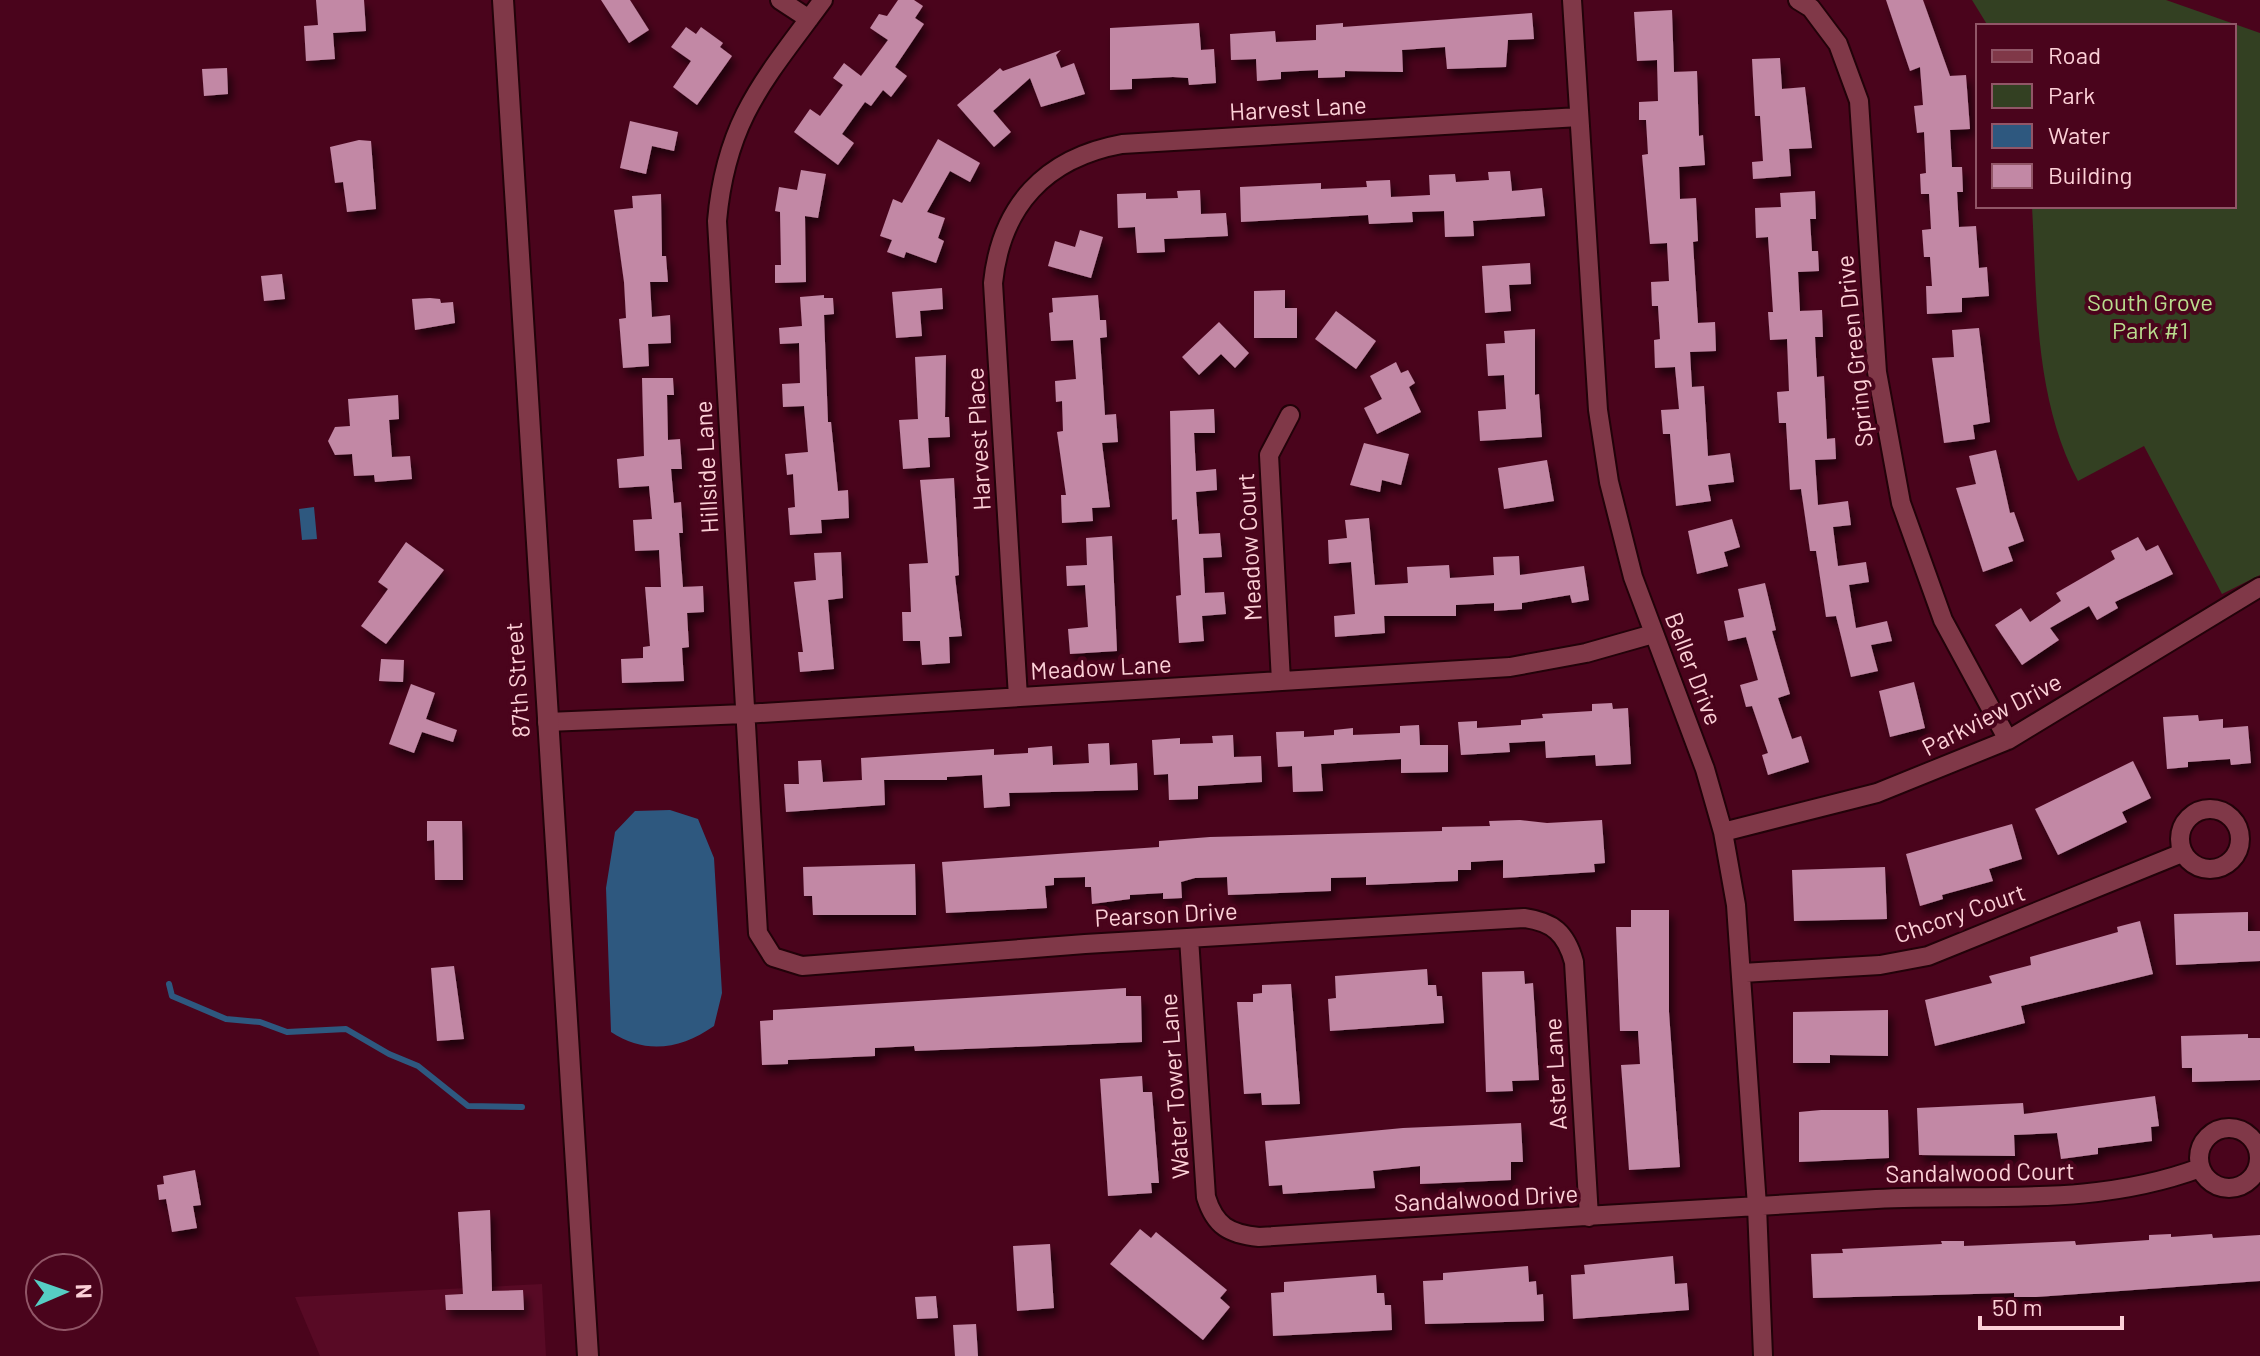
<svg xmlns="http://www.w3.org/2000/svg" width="2260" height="1356" viewBox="0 0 2260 1356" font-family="Barlow,sans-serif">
<defs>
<filter id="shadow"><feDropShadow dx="4" dy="7" stdDeviation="4" flood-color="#0009"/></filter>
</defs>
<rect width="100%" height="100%" fill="#4a041c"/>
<!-- built -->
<path fill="#580a25" d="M542 1284 546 1356H320L295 1297Z"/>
<!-- green -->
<path fill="#334022" d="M1972 0H2166L2260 33V575L2222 594 2144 446 2078 481C2034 398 2037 298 2032 206H2234V26H1988Z"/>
<!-- water -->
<path fill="#2e587f" d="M314 507 317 539 302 540 299 509Z
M670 810 698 819 714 858 722 993 714 1026C681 1049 646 1055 611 1032L606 888 615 832 635 811Z"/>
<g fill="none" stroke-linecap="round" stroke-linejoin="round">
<!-- stream -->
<path stroke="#2e587f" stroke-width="6" d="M169 984 172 996 226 1019 260 1022 287 1032 346 1029 389 1054 418 1066 468 1106 522 1107"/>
</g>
<!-- building -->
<path fill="#c288a5" filter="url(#shadow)" d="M316 0H364L366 31 333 33 335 59 306 61 304 26 318 25Z
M601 0H630L649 30 629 43Z
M898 0H914L923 6 915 18 924 24 895 67 907 76 891 97 883 90 871 106 865 102 842 134 854 143 838 165 794 132 810 109 820 116 843 85 833 78 844 63 861 76 888 40 870 28 879 14 887 16Z
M1886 0H1923L1950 76 1966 75 1970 129 1950 130 1952 167H1962L1963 192H1957L1959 227 1976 226 1979 268 1987 267 1989 296 1962 298V312L1927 314 1926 286H1932L1930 257H1924L1922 230 1931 229 1929 194H1921L1920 174 1926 173 1924 132 1917 133 1914 106 1923 105 1920 67 1910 71Z
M1672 10 1674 72 1697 71 1699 136 1703 135 1705 165 1679 167 1680 199 1696 198 1698 241 1693 242 1698 323 1715 322 1716 351 1690 352 1692 387 1704 386 1708 456 1730 453 1734 482 1708 485 1711 501 1676 506 1670 434H1663L1661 410 1679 409 1675 367 1655 368 1654 340 1660 339 1658 306H1652L1651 282 1669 281 1667 243 1650 244 1642 155 1648 154 1646 120H1639V102L1658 101 1657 60 1637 61 1634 12Z
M1532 13 1534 39 1508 40 1506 67 1447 69 1445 47 1402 50 1403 72 1345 71V77L1318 78V70L1281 72V79L1257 81 1256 59 1231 60 1230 34 1275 31 1276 42 1316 40V25L1343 23V27Z
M1199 23 1201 50 1214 49 1216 83 1189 85 1188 78 1173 77 1132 79V89L1110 90V28Z
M686 27 696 34 701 27 723 43 720 47 732 56 697 105 673 87 691 61 671 47Z
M1061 50 1056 55 1061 68 1074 63 1085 94 1041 107 1030 78 993 111 1011 132 994 147 957 105 1000 68 1003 71Z
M1780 58 1782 89 1805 87 1812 148 1789 149 1791 176 1753 179 1752 162 1763 161 1760 116H1755L1752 59Z
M227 68 228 94 204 96 202 69Z
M630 121 678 132 674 151 652 146 646 174 620 168Z
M938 139 980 163 970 182 950 171 927 212 945 218 938 238 944 241 936 263 906 252 904 258 887 252 892 240 880 236 893 199 902 203Z
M359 140 371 141 376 209 347 212 343 182 335 183 330 147Z
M801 170 826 174 818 218 805 216 806 282 775 283V265H781L780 212 775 211 779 187 797 190Z
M1510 171 1512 191 1542 188 1545 216 1473 221 1474 236 1445 237 1444 211 1412 212 1413 222 1369 224 1368 215 1241 222 1240 187 1321 183V189L1367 187 1366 181 1390 180 1391 197 1430 195 1429 175 1455 174 1456 182 1489 180 1488 172Z
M1200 190 1201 214 1226 213 1228 236 1164 239 1165 252 1137 253 1135 227 1118 228 1117 194 1146 193V199L1178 198 1177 191Z
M1815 191 1816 219H1810L1812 251H1818L1819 271 1798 272 1800 311 1822 310 1823 337H1815L1817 377 1824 376 1827 439 1835 438 1836 459 1815 460 1818 505 1848 501 1851 525 1833 527 1838 566 1866 562 1869 582 1849 585 1856 628 1887 621 1892 641 1871 645 1878 671 1851 677 1836 616 1826 617 1816 551H1810L1801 489 1790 490 1786 423H1779L1777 392 1789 391 1787 339 1770 340 1768 312H1773L1768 237 1756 238 1755 208 1781 207 1780 193Z
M661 194 662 256H666L668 282H650L652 317 670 315 671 343 648 344 649 366 623 368 619 319 626 318 624 282 614 210 633 208 632 196Z
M1080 230 1103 237 1091 278 1048 266 1055 241 1075 247Z
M1530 263 1531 284 1509 285 1511 311 1485 313 1482 266Z
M282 274 285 299 264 301 261 276Z
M942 288 943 309 920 311 922 336 896 338 892 292Z
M1285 290V308H1297V338H1254V291Z
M824 295V298H833L834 314 824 315 828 422H831L838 491 848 490 849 518 821 520 822 533 790 535 788 508 795 507 793 474 787 475 785 454 808 452 804 406 783 407 782 384 800 383 799 343 780 344 779 328 802 326 800 297Z
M1098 295 1100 320H1106L1107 337 1100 338 1105 415 1116 414 1118 442 1102 443 1110 507 1092 508 1093 521 1062 523 1061 495H1066L1057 432 1063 431 1062 401 1056 402 1055 381 1076 379 1073 340 1051 341 1049 313 1053 312 1052 298Z
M430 298 440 299 441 303 453 302 455 323 415 330 412 299Z
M1336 311 1376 341 1356 369 1315 339Z
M1219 322 1249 353 1235 368 1221 354 1199 375 1182 357Z
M1979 328 1990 422 1973 425 1975 439 1944 443 1932 358 1954 357 1952 330Z
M1535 329V395L1539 394 1542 437 1480 441 1478 411 1506 409 1504 375 1488 376 1486 344 1505 343 1504 331Z
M946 355 945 417H949L950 437 928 438 930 467 903 469 899 420 918 419 915 357Z
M1396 362 1401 373 1408 370 1415 383 1409 387 1421 412 1377 434 1364 408 1382 399 1370 376Z
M642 378H673L674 395H667L668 440 680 439 682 469H671L674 503 681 502 683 533H679L683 587 703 586 704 612 687 613 689 647 682 648 684 681 622 683 621 659 643 658V647L650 646 645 587H661L659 550 635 551 633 520 652 519 649 486 619 488 617 459 644 456Z
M398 395 399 419 389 420 392 457 410 456 412 479 375 482 374 475 354 476 352 454 335 455 328 441 335 427 350 426 348 399Z
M1214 409 1215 433H1194L1196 471 1216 469 1217 490 1196 492 1199 534 1220 533 1222 557 1203 558 1205 593 1224 592 1226 614 1202 616 1204 641 1179 643 1176 596 1181 595 1177 519 1172 520 1170 411Z
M1364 443 1409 454 1401 485 1382 480 1380 492 1350 485Z
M1996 450 2010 513 2014 512 2024 541 2008 547 2013 561 1983 572 1956 488 1976 484 1969 456Z
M1547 460 1554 501 1504 509 1498 468Z
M954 478 959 575 955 576 962 636 949 637 950 663 922 665 920 641H903L902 612H911L909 564 928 563 920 480Z
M1369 518 1375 585 1408 583 1407 567 1449 565 1450 578 1494 575 1493 557 1519 556 1520 575 1584 566 1589 600 1572 603 1570 595 1522 603V609L1494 611V603L1456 605V616H1384L1385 633 1335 637 1334 616 1355 614 1351 562 1329 564 1328 540 1347 538 1345 520Z
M1732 519 1740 547 1724 552 1728 566 1697 574 1688 531Z
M1112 536 1117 651 1070 654 1068 629 1088 627 1085 585 1067 586 1066 566 1087 565 1086 538Z
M2138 537 2146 551 2158 545 2173 574 2115 602 2118 608 2097 620 2089 606 2050 628 2059 640 2022 665 1995 625 2021 608 2030 622 2061 601 2056 593 2115 559 2111 551Z
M406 542 444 570 386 644 361 626 388 589 378 582Z
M841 552 843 598 828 600 834 669 800 672 798 652H803L794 582 816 580 814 553Z
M1765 583 1776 630 1772 631 1790 694 1778 698 1792 739 1801 736 1809 762 1768 775 1762 755 1768 753 1752 706 1746 707 1740 685 1758 680 1746 637 1728 641 1724 621 1744 617 1738 589Z
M381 659 404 660 403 682 379 681Z
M1914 682 1925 728 1890 737 1879 691Z
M411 684 435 693 426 719 457 730 453 742 422 732 414 753 389 744Z
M1612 703 1613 709 1628 708 1631 764 1596 766 1595 755 1546 758 1545 741 1509 743 1510 752 1461 755 1458 722 1477 721V728L1521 725V720L1543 718 1542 714 1592 711V704Z
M2198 715 2199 721 2223 719V728L2248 726 2251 763 2231 765 2230 759 2188 762V767L2167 769 2163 717Z
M1419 725 1420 745H1448V772L1401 773V759L1321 764 1323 791 1293 792 1292 766 1278 767 1276 732 1304 731V737L1334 735V730L1353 728V735L1400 733V726Z
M1233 735 1234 757 1261 756 1262 782 1198 786V799L1169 800 1168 774 1154 775 1152 740 1180 738V744L1213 743 1212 736Z
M1109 743 1110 765 1137 763 1138 790 1009 793 1010 806 984 808 982 775 947 777V780H884L885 805 786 812 784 784H799L798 761 821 760 823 782 862 780 861 758 994 749V755L1028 753V748L1052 746 1053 765 1089 763 1088 744Z
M2133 761 2151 798 2122 812 2127 822 2058 855 2035 809Z
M1520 820 1547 823 1602 820 1605 863 1594 864 1595 872 1503 878V860L1471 862V870H1458V881L1366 885V877L1331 878V891L1228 895 1227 877 1195 878 1181 882 1182 898 1163 899V893L1130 895V899L1092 904 1091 887H1085V877L1054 878V885L1045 886 1047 908 946 913 942 862 1159 847V841L1210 837 1442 831V827L1490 826 1489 821Z
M427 821H462L463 880H435L434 840 427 841Z
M2012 824 2022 859 1989 869 1993 881 1942 895 1943 899 1920 906 1906 854Z
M915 864 916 915H813L812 896H804L803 867Z
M1885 867 1887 919 1794 921 1792 870Z
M1631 910H1669V1012L1680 1167 1629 1170 1621 1065 1640 1064 1638 1031H1620L1616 927H1631Z
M2248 912V931H2260V961L2176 965 2174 914Z
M2140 921 2153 974 2021 1006 2025 1023 1935 1046 1925 1000 1992 983 1989 976 2031 965 2030 957 2118 932 2117 927Z
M454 966 464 1039 437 1041 431 968Z
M1427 969 1428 985H1436L1437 996H1442L1444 1023 1330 1031 1328 999 1336 998 1335 976Z
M1524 971 1525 984 1533 983 1539 1080 1512 1081 1513 1091 1486 1092 1482 972Z
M1291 984 1300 1104 1262 1105 1261 1093 1244 1094 1237 1002H1253V994L1262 993V985Z
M1126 988V996H1141L1142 1042 915 1051 914 1046 875 1048V1056L788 1060V1064L762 1065 760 1021 773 1020V1010Z
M1888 1010V1056L1830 1055V1063H1793V1012Z
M2248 1034V1038H2260V1080L2192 1082V1068H2182L2181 1036Z
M1142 1076 1143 1092H1152L1159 1183H1151L1152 1193 1108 1196 1100 1079Z
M2155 1096 2159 1126 2151 1127 2152 1141 2098 1148V1154L2061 1159 2057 1133 2014 1135 2015 1156 1919 1155 1917 1108 2023 1103 2024 1114Z
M1821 1110H1888L1889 1158 1799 1162V1112Z
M1521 1123 1523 1162H1511V1180L1420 1184V1166L1373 1171 1375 1188 1283 1194 1282 1185 1269 1186 1265 1141 1403 1128Z
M195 1170 201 1205 193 1206 197 1228 172 1232 166 1199 159 1200 157 1185 164 1184 163 1176Z
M490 1210 492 1291 523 1290 524 1310H446L445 1295 463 1294 458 1212Z
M1140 1229 1151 1238 1156 1232 1227 1290 1220 1298 1230 1307 1203 1340 1110 1264Z
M2171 1234V1237L2212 1234 2213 1238 2260 1235V1281L2036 1297H2014V1293L1813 1298 1811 1254 1843 1253 1842 1249 1942 1244 1941 1241H1964V1246L2075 1241 2076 1245 2149 1240V1235Z
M1050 1244 1054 1308 1017 1311 1013 1246Z
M1673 1256 1675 1284 1687 1283 1689 1310 1573 1319 1571 1275 1585 1274 1584 1265Z
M1528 1266 1529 1282 1536 1281 1537 1295 1543 1294 1544 1321 1425 1324 1423 1281 1443 1280V1273Z
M1376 1275 1377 1293H1384L1385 1305H1391L1392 1330 1273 1336 1271 1293 1284 1292V1282Z
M936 1296 938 1318 917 1319 915 1297Z
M976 1324 978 1356H955L953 1325Z"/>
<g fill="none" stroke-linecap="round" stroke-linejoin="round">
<defs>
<path id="minor" d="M780 0 809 19
M823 0C765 79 726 119 717 221L758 933 773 957 802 966 1085 944 1524 918C1553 922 1566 933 1574 962L1589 1217
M1572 0 1598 410 1609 482 1633 577 1705 769 1723 832 1736 905 1757 1206 1763 1356
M1798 0 1811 8 1838 44 1859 101 1877 372 1901 503 1943 620 2008 740
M1281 681 1269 455 1290 415
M1018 697 993 283C1001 206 1045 158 1122 144L1579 117
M547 722 745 714 1510 667 1586 653 1653 634
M2180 839a30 30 0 1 1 60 0a30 30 0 1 1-60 0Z
M1723 832 1877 793 2008 740 2260 587
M1189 938 1206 1197C1215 1226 1229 1234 1259 1237 1465 1224 1670 1210 1876 1199 1988 1193 2092 1208 2200 1168
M1742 973 1880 965 1928 956 2182 853
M2199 1158a30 30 0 1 1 60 0a30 30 0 1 1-60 0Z"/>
<path id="secondary" d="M503 0 588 1356"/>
</defs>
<!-- minor casing -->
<use href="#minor" stroke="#220209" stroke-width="22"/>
<!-- secondary casing -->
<use href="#secondary" stroke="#220209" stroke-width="24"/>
<!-- minor -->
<use href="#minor" stroke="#803848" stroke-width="18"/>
<!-- secondary -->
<use href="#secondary" stroke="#803848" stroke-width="20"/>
</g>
<g text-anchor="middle" stroke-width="8" stroke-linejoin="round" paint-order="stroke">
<!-- street labels -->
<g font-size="24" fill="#fcd0d7" stroke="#4a041c">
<text transform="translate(1298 109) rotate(-3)" y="8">Harvest Lane</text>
<text transform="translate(1855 351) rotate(-96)" y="8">Spring Green Drive</text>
<text transform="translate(979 439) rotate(-93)" y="8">Harvest Place</text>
<text transform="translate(707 467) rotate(-93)" y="8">Hillside Lane</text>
<text transform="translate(1250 547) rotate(-93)" y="8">Meadow Court</text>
<text transform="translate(1101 668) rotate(-3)" y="8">Meadow Lane</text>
<text transform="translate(1693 669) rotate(69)" y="8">Beller Drive</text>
<text transform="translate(518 680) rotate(-94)" y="8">87th Street</text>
<text transform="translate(1992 715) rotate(-27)" y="8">Parkview Drive</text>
<text transform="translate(1960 914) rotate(-19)" y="8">Chcory Court</text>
<text transform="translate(1166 915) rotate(-3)" y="8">Pearson Drive</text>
<text transform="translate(1556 1074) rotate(-93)" y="8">Aster Lane</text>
<text transform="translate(1175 1086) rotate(-94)" y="8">Water Tower Lane</text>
<text transform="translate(1980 1173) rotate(-1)" y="8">Sandalwood Court</text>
<text transform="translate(1486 1199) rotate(-3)" y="8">Sandalwood Drive</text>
</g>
<!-- park labels -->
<g font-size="24" fill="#badd8e" stroke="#4a041c">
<text x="2150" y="311">South Grove<tspan x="2150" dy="28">Park #1</tspan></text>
</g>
</g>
<!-- legend -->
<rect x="1976" y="24" width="260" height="184" fill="#4a041c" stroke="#915667" stroke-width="2"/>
<rect x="1992" y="50" width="40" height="12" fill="#803848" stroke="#915667" stroke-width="2"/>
<text x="2048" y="64" font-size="24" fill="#fcd0d7">Road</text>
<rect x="1992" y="84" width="40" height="24" fill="#334022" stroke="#915667" stroke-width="2"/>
<text x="2048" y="104" font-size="24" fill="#fcd0d7">Park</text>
<rect x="1992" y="124" width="40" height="24" fill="#2e587f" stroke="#915667" stroke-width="2"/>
<text x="2048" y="144" font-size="24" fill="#fcd0d7">Water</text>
<rect x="1992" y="164" width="40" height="24" fill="#c288a5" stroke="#915667" stroke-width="2"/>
<text x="2048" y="184" font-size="24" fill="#fcd0d7">Building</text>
<!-- north arrow -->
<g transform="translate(64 1292) rotate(88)"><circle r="38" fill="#4a041c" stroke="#915667" stroke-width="2"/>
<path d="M0-6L14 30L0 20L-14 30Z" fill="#56cec4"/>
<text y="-12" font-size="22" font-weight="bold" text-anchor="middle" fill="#fcd0d7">N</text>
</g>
<!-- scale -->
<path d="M1980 1316v12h142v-12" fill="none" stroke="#fcd0d7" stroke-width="4"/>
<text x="1992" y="1316" font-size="24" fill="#fcd0d7" stroke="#4a041c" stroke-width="6" paint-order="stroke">50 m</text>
</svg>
